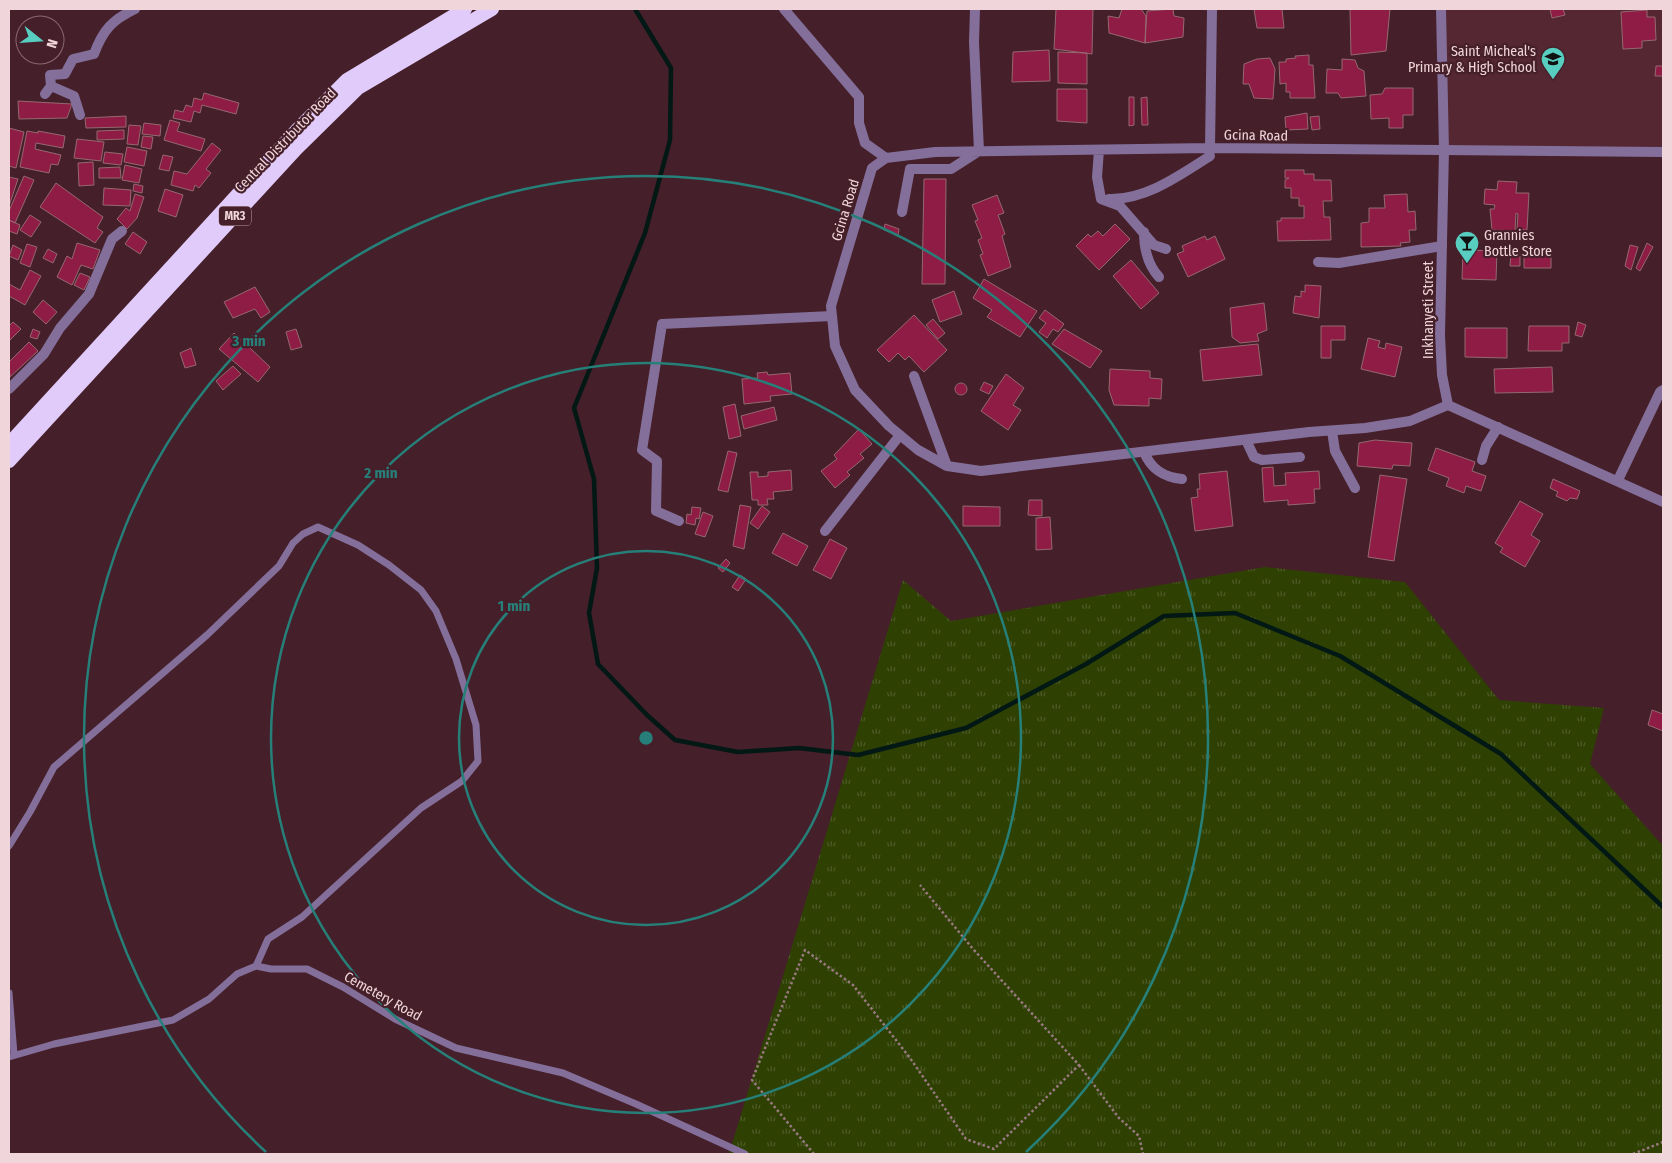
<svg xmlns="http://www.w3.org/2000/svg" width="1672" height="1163" viewBox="0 0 1672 1163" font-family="'Fira Sans Condensed',sans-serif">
<defs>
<pattern id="grass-tufts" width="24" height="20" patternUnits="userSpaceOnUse" patternTransform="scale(1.25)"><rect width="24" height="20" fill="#2f4003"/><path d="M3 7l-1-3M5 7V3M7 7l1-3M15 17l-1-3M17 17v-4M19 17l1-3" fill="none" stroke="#4d5b27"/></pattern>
</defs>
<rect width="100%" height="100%" fill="#451f29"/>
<!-- built -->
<path fill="#542732" d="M1442 9H1663V152L1444 150Z"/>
<!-- grass -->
<path fill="url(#grass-tufts)" d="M1265 567 1405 582 1499 700 1604 708 1590 764 1663 846V1154H729L903 580 951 621Z"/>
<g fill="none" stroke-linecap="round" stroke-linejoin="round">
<!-- stream -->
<path stroke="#021815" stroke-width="4.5" d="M635 9 671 68 670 140 645 233 574 408 594 479 597 568 589 613 598 664 647 715 675 740 738 752 799 748 858 755 966 728 1086 664 1164 616 1235 613 1340 656 1501 754 1663 907"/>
</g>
<!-- building -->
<path fill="#8f1c45" stroke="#956871" d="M1056 9H1093L1092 54 1054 49Z
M1122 9H1141L1146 16 1145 43 1109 33 1108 16 1119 18Z
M1173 9 1174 16 1184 18 1183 37 1145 43 1147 11Z
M1254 9H1282L1284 28H1257Z
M1350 9H1390L1386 51 1351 55Z
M1550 9H1563L1565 15 1552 18Z
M1647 10V17H1655L1656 40 1642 41V48L1623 49 1621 12Z
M1049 50 1050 81 1012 82 1013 52Z
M1058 52 1087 53V84L1058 83Z
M1309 55V65H1313L1315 98H1290V92H1286V83L1280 84 1279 62H1286V59L1296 58 1295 56Z
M1270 58 1275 69 1273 99 1254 98 1249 84H1243L1244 64 1257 59Z
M1342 59 1355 60 1358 68 1364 71 1366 96 1341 98 1338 93H1326L1327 69 1342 70Z
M1656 66H1663V76H1655Z
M1385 88H1413V115H1403V128H1389V118L1371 119 1370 95 1382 94Z
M1057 89H1087V123L1057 121Z
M204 93 239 103 236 114 202 105 200 113 194 111 191 122 173 118 175 110 183 112 186 105 192 107 194 98 202 100Z
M1129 97H1134V125L1129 126Z
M1147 97 1148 125H1142L1141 98Z
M18 101 72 104 67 118 19 119Z
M1307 113 1308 129 1286 130 1285 117Z
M126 116V127L86 128 85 118Z
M1319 116 1320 129 1312 130 1310 117Z
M170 120 180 123 177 131 205 139 201 151 164 140Z
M144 123 161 125 160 136 142 134Z
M129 125 141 126 138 145 127 144Z
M9 128 24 132 16 168 9 166Z
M124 130V139L97 140V131Z
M27 131 38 133V131L65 136 63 148 36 143 35 149 61 155 58 165 51 164 49 173 20 167Z
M143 136 153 137 151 149 141 147Z
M77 139 104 142 101 161 74 158Z
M212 143 221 150 206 169 211 173 199 188 195 185 193 191 171 185 174 171 187 174Z
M127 147 147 151 144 166 124 162Z
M105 152 123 154 121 165 103 163Z
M163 155 173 157 169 171 159 169Z
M93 162 94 185 79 186 78 163Z
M125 165 142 169 139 183 122 180Z
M120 167 121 178H99V168Z
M1285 170H1304V174H1314V180H1331L1332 201H1323L1324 217H1330L1331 240 1278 241 1277 221H1281V218H1304V206H1299V198H1291V188H1285V180L1289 178H1285Z
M24 176 34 180 15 223 9 220V211Z
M9 177 18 179 9 206Z
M924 179H946L945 284H922Z
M1498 181 1517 182 1516 193H1529L1527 230 1517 229 1518 214 1516 213 1515 231 1492 230 1490 209H1494L1495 205 1484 204 1485 189 1497 190Z
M56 183 103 217 97 228 103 232 95 243 40 207Z
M134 184 143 186 142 193 133 191Z
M104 188 131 190 130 206 103 205Z
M165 189 183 195 176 217 158 211Z
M135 194 144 197 137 218 127 229 117 219 126 208 130 211Z
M1407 194 1408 212 1415 211 1416 230H1409L1410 242 1400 243 1401 246 1361 247V223L1369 222V208H1385L1384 195Z
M997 195 1004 213 998 215 1005 234 1002 236 1011 267 988 276 980 255 983 254 978 240 982 238 975 221 978 220 972 205Z
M30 215 41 222 31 237 20 230Z
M9 220 20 225 17 234 9 231Z
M885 224 899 229 898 235 884 230Z
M1115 224 1130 239 1099 270 1076 246 1088 234 1091 237 1098 231 1103 236Z
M133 232 147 242 140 254 125 244Z
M1205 236 1207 240 1215 236 1225 259 1188 277 1177 254 1184 251 1182 246Z
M77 243 100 250 93 269 81 265 72 285 57 277 67 256 72 259Z
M1647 243 1653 247 1640 271 1636 268Z
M27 244 37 247 30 267 20 263Z
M13 245 22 250 18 260 9 256Z
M1630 245 1638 247 1631 270 1625 266Z
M48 249 57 254 53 263 43 258Z
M1463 250 1497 251 1496 280 1462 279Z
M1511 253H1520V266H1510Z
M1524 254 1551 255V268H1524Z
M1131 260 1159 293 1141 309 1113 276Z
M30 270 41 276 25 305 9 296V284L20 290Z
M80 273 90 277 84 290 74 285Z
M984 279 1037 311 1020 337 987 317 992 310 973 298Z
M1305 285 1321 286 1319 318 1293 313 1295 296 1301 297V291L1305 292Z
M255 287 270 312 261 318 255 309 233 318 224 302Z
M954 291 962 314 940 322 932 300Z
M43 300 57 312 46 324 33 312Z
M1264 303 1267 330 1257 334 1259 341 1240 343 1232 337 1230 308Z
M1045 310 1064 324 1058 332 1053 329 1047 338 1039 332 1046 323 1039 318Z
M914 315 947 350 924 372 909 356 905 360 898 353 889 362 877 350Z
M933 319 945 333 938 339 926 325Z
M13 322 21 329 9 341V326Z
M1578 322 1586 325 1582 337 1575 335Z
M1321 326H1345V340H1331V358H1321Z
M1529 326H1569V343H1562V351H1528Z
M1465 328H1507V358L1465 357Z
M33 329 40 332 37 339 30 337Z
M296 329 302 347 291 350 286 332Z
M1064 329 1102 351 1090 368 1052 344Z
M234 333 270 367 258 382 219 349Z
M1368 338 1380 341 1378 347 1385 349 1386 343 1402 347 1395 377 1361 369Z
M29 342 38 351 10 377 9 362Z
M1258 344 1262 375 1203 381 1200 350Z
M191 348 196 365 185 368 180 353Z
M233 366 241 374 223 390 216 381Z
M1552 367 1553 392 1495 393 1494 369Z
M1110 369 1150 371V378L1162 379 1161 399 1149 398V406L1114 405 1109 390Z
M767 372 768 375 790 373 792 394 770 396 771 401 744 404 742 379 758 378 757 373Z
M1006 374 1024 388 1013 405 1021 410 1008 430 981 411Z
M984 382 993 386 989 394 980 390Z
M955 389a6 6 0 1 1 12 0a6 6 0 1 1-12 0Z
M735 404 741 436 729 439 723 407Z
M774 407 777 420 744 429 741 416Z
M859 429 872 444 860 454 864 458 847 472 850 475 835 488 821 471 837 459 834 455Z
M1375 440 1412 443 1410 466 1393 465 1392 469 1357 466 1359 443Z
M1436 448 1475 462 1472 471 1486 476 1481 491 1466 486 1464 493 1446 486 1449 478 1428 470Z
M728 451 737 453 728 492 718 490Z
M1273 467 1274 486 1286 485 1285 473 1319 471 1320 489H1314L1315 503 1288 505V500L1264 502 1262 468Z
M791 470 792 490 773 492 774 499H767L768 505H758V500H752L750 472H758V477L768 476V472Z
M1227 471 1233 526 1195 531 1191 498 1198 497 1197 489H1200L1199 474Z
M1380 475 1407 479 1394 561 1368 557Z
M1553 479 1580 491 1577 499 1570 498 1567 501 1556 496 1558 492 1550 488Z
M1029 500H1042V516L1028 515Z
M1520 501 1543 514 1531 535 1540 541 1525 567 1500 552 1503 548 1495 543Z
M740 505 751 507 744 549 733 546Z
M762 506 770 512 758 529 750 523Z
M963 506 1000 507V526H963Z
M692 507 701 508 699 519 696 518 695 525 686 523 687 514 691 515Z
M703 512 713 516 705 537 695 534Z
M1050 517 1052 549 1036 550V518Z
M783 533 808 546 797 566 772 553Z
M830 539 847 548 831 579 813 570Z
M726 559 730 563 723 572 718 568Z
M740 575 746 579 738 591 732 587Z
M1652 710 1663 714V731L1648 725Z"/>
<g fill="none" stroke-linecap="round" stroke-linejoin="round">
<!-- path -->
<path stroke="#997980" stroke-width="2.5" stroke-dasharray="2.5 2.5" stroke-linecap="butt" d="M1079 1065 1119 1118 1139 1136 1143 1154
M814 1154 752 1080 805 950 853 985 910 1058 966 1139 994 1149 1079 1065 973 949 920 885
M1633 1154 1663 1142"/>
<!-- service -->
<path stroke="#836f9a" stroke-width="7" d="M9 846 30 812 54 767 207 635 279 566 293 543 303 534 318 527 358 545 389 565 421 590 436 611 456 659 476 725 478 761 462 781 421 808 302 917 268 939 256 966
M9 993 14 1054
M9 1057 54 1044 173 1020 209 999 237 974 256 966 271 969H307L343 987 395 1019 456 1048 563 1073 636 1104 745 1154"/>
<!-- minor -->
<path stroke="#836f9a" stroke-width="10" d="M784 9 859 97V123L865 143 886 158
M45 94 51 86
M80 115 74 96 51 86 50 75 65 74 73 59 94 54C103 30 112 20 135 9
M1210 148 1212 9
M1099 150 1097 177 1101 199 1120 206 1154 245 1166 249
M1109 199C1146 200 1180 175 1210 156
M902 212 910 169H951L979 151 974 42 975 9
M1144 232C1144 249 1147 264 1159 277
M1318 262 1339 263 1442 246
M914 376 947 466
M9 389 44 354 60 328 89 294 112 239 122 231
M1448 405 1410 421 1365 428 1309 432 981 471 947 466 918 450 889 426 855 390 835 346 831 306 872 168 886 158 935 152 1210 148 1663 152
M1332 431 1335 451 1355 488
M1246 440 1254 457 1262 460 1300 457
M1144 452C1151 469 1163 477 1182 479
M1482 460 1486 446 1498 427
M1618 480 1660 392 1663 390
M679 521 656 511 657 461 642 450 662 324 832 316
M825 531 900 435"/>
<!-- tertiary -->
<path stroke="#836f9a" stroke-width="10" d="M1441 9 1444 150 1440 335 1442 375 1448 405 1663 502"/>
<!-- trunk -->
<path stroke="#e0cbfa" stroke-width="14" d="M9 444 297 130 347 80 465 9
M9 461 296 149 358 88 492 9"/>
</g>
<!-- distance rings -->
<g fill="none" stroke="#268079" stroke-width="2.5">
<circle cx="646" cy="738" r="187"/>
<circle cx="646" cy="738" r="375"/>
<path d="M266 1152A562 562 0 1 1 1026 1152"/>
</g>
<!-- icons -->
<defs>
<symbol id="school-pin" viewBox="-11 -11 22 30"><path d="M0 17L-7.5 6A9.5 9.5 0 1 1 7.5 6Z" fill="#58cec1" stroke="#451f29"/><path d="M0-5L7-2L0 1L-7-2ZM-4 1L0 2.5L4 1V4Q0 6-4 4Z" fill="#111"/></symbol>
<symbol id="bar-pin" viewBox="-11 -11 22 30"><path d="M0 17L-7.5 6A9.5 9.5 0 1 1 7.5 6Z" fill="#58cec1" stroke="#451f29"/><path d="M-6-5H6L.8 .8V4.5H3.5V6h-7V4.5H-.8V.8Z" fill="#111"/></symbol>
</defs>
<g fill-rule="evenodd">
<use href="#school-pin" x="1539" y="45" width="28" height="38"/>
<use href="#bar-pin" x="1453" y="229" width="28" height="38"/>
</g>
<g text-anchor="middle" stroke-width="4.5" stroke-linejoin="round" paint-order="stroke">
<!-- shield labels -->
<rect fill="#451f29" stroke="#bd9fa5" stroke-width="1" x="219" y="206.5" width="32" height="19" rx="4"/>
<g font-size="12" font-weight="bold" fill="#f0d6da">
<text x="235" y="220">MR3</text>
</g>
<!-- poi labels -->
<g font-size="14" fill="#f0d6da" stroke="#451f29" text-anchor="end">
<text x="1536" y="56">Saint Micheal's<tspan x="1536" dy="16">Primary &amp; High School</tspan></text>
<text x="1484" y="240" text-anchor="start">Grannies<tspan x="1484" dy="16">Bottle Store</tspan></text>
</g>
<!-- street labels -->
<g font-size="14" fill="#f0d6da" stroke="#451f29">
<text transform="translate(1256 135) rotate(1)" y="5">Gcina Road</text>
<text transform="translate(285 140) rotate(-46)" y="5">Central Distributor Road</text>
<text transform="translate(845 210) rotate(-73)" y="5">Gcina Road</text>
<text transform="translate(1428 310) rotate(-90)" y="5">Inkhanyeti Street</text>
<text transform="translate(383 996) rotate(29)" y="5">Cemetery Road</text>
</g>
</g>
<circle cx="646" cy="738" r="8" fill="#268079" stroke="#451f29" stroke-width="2.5"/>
<g font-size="15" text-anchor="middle" font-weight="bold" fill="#268079" stroke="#451f29" stroke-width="4.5" stroke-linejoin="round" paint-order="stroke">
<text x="249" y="346">3 min</text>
<text x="381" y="478">2 min</text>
<text x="514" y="611">1 min</text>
</g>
<!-- border -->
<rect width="1672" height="1163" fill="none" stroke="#f0d6da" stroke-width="20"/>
<!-- north arrow -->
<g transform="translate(40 40) rotate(107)"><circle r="24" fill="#451f29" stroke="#896870"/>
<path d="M0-4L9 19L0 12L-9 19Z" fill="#58cec1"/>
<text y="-8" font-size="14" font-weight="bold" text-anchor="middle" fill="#f0d6da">N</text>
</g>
</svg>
